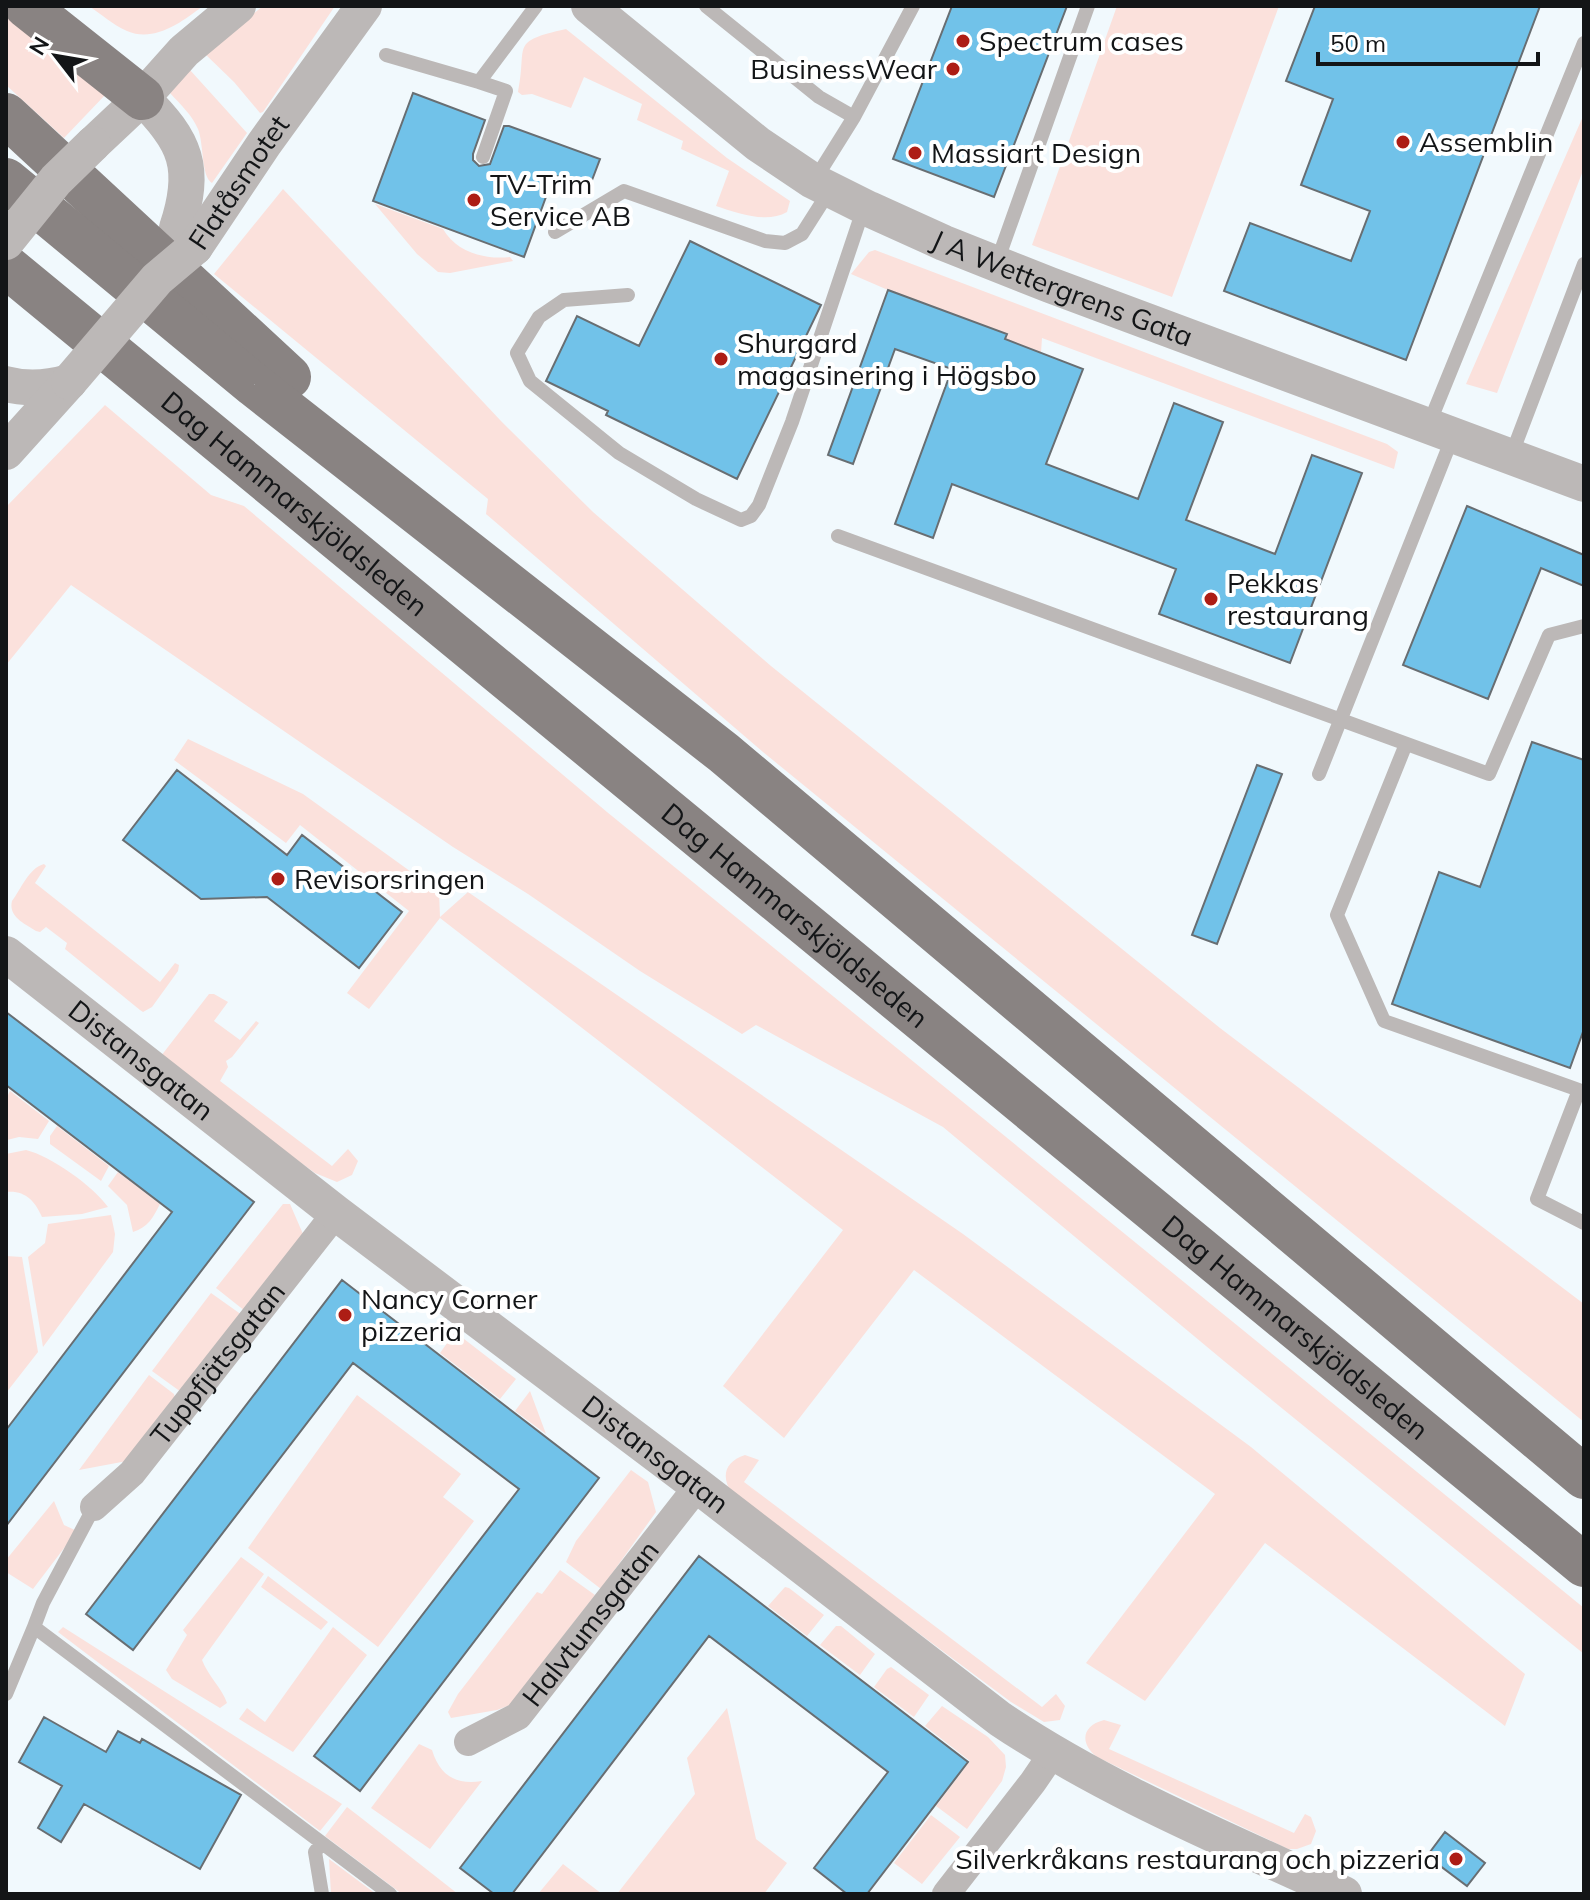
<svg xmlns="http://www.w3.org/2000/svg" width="1590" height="1900" viewBox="0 0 1590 1900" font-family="Mulish,sans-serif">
<rect width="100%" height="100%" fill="#f1f9fd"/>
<!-- green -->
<path fill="#fbe1dc" d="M89 6H203C182 22 154 43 127 31 113 25 101 14 89 6Z
M263 6H335L263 112 260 113 234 82 204 53Z
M1117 6H1279L1172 297 1032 245Z
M6 16 107 93 64 138 6 85Z
M566 29 727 158 790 201 787 212C767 224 737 213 716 206L729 171 681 149 683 141 637 120 642 104 584 77 571 108 532 94 522 95 518 92C528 45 508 42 566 29Z
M190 70 247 133 212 183C201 177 204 144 198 129 192 115 180 104 170 93Z
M1584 114V168L1497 393 1466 384Z
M283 189 501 421 593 512 771 666 1220 1028 1584 1304V1422L763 752 486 514 488 499 214 274Z
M375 204 443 229C456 252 485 260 510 257L513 261 450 273 438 272 417 254Z
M875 250 1387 444 1398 452 1394 469 1042 338 1041 353 966 446 1007 334 888 290 851 274 869 252Z
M105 405 211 495 244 506 607 812 1584 1608V1654L1224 1361 943 1127 756 1025 742 1034 640 971 528 894 453 847 71 585 6 665V507Z
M188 739 303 794 439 892 440 917 468 892 963 1234 1251 1447 1525 1674 1505 1726 1265 1543 1145 1701 1086 1663 1215 1494 914 1270 784 1438 723 1386 843 1230 440 918 369 1009 347 993 409 911 300 825 286 843 174 760Z
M44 864 46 866 35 883 160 982 175 963 179 965 178 971 152 1007 143 1012 140 1010 65 949 67 943 46 927 40 932 36 931C25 924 8 917 12 901 21 889 29 868 44 864Z
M209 994H214L228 1002 214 1021 240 1040 256 1021 259 1023 232 1057 226 1061 228 1067 220 1081 332 1166 348 1149 358 1161 352 1175 337 1182 315 1173 229 1111 161 1056Z
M10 1091 49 1121 38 1139 19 1137 7 1140 6 1099Z
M57 1126 109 1166 101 1181 50 1144V1136Z
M26 1150C51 1156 93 1186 108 1207L82 1214 42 1217C35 1201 25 1190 6 1192V1154Z
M118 1172 160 1204C153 1218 148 1227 133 1232L127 1205 108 1186Z
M283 1204H290L303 1234 245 1311 216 1288Z
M111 1215 115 1234 113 1252 43 1347 28 1257 45 1243 48 1224Z
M6 1256 22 1257 38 1352 6 1393Z
M211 1293 242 1315 181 1392 152 1371Z
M455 1332 516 1379 500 1399 440 1353Z
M149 1375 174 1394 176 1402 127 1461 79 1470Z
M530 1391 546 1434 515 1411Z
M357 1395 461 1474 443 1497 474 1521 378 1647 248 1548Z
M745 1455 759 1460 744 1482 1042 1707 1056 1694 1065 1706 1060 1720 1044 1722 1011 1702 732 1494C721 1477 724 1462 745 1455Z
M631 1470 648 1482 656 1512 601 1589 566 1562 576 1541Z
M54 1501 64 1525 77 1531 33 1589 6 1572V1560Z
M241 1557 264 1574 202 1660C208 1676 222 1688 227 1703L220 1708 172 1679 166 1670 187 1635 183 1630Z
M560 1570 595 1595 510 1705 497 1710 451 1718 448 1712 458 1694 537 1592 542 1594Z
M268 1576 328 1622 321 1630 261 1587Z
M785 1587 789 1588 824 1615 807 1636 768 1606Z
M836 1626H841L875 1654 860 1675 820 1645Z
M63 1627 342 1804 320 1831 58 1632Z
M333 1627 367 1655 293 1752 239 1719 247 1708 265 1722Z
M891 1667 929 1695 914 1717 874 1687 887 1669Z
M942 1706 988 1737 1005 1755 1006 1767 1002 1781 967 1829 936 1806 970 1761 925 1726Z
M727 1708 756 1839 787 1863 764 1894H617L695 1794 687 1758Z
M1104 1720 1121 1725 1109 1749 1294 1833 1305 1814 1311 1817 1316 1831 1311 1844 1297 1849H1288L1097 1757C1080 1744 1081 1726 1104 1720Z
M419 1744 432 1750C440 1776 456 1785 482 1781L430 1849 371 1808Z
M347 1807 360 1817 458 1894H402L325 1836Z
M931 1815 960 1837 922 1884 894 1863Z
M329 1859 376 1894H331Z
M563 1864 602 1894H538Z"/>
<!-- building -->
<path fill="#71c2e9" stroke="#686e72" stroke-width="2" d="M952 6H1067L994 197 893 159Z
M1315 6H1540L1406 360 1224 291 1250 223 1351 261 1370 211 1301 185 1333 99 1286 81Z
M413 93 485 120 473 154V160L479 166 490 164 504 126H509L600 159 589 188 554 175 524 257 373 201Z
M690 241 821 305 737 479 606 415 608 411 546 381 577 316 639 346Z
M888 290 1007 334 1005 339 1083 369 1046 464 1138 499 1174 403 1223 422 1186 520 1275 554 1312 455 1362 473 1290 663 1159 614 1176 569 952 484 933 538 895 524 952 369 895 349 853 464 828 455Z
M1467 506 1584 555V586L1541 568 1488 699 1403 665Z
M1532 742 1584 760V1029L1570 1068 1392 1004 1439 872 1480 887Z
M1257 765 1282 774 1217 944 1192 935Z
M177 770 287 855 302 835 402 912 359 968 267 897 201 899 123 840Z
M6 1012 254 1202 6 1526V1430L172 1212 6 1085Z
M342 1280 599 1478 360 1791 314 1756 519 1489 353 1363 133 1650 86 1614Z
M699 1556 968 1762 867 1894H847L814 1868 888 1772 709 1636 512 1894H494L460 1868Z
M44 1717 106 1752 118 1731 140 1743 142 1739 241 1795 200 1869 84 1804 61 1842 38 1828 62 1786 19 1762Z
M1445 1832 1485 1863 1467 1886 1427 1856Z"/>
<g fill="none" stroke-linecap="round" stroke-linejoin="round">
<!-- service -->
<path stroke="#bcb8b7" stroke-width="14" d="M706 6 819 97 854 117 814 181
M386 55 479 82 536 6
M479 82 506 91 483 157
M854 117 913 6
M555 232 624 191 765 241 785 243 802 234 830 190
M997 262 1088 6
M628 295 564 300 539 317 517 353 530 381 619 453 696 499 741 520 751 516 759 505 792 422 864 207
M1429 424 1584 43
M1511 456 1584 264
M838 536 1489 774 1549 635 1584 626
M1406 744 1337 915 1384 1021 1579 1090 1537 1199 1584 1223
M1319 774 1453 436
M94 1507 43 1603 34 1627 390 1894
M6 1694 34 1627
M321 1844 315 1852 322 1894"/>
<!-- minor -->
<g stroke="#bcb8b7" stroke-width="28">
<path id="s1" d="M94 1507 132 1473 336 1213"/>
<path id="s2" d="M468 1742 518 1716 698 1486"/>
<path d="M946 1894 1033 1782 1052 1754"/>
</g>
<!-- tertiary -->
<g stroke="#bcb8b7" stroke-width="36">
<path id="s3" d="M589 6 758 144 813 181 869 209 944 243 1050 285 1584 484"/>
<path d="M142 98C186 141 197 168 177 228"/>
<path d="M93 144 142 98 184 51 238 6"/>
<path id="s4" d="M195 247 264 144 364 6"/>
<path d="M6 384C28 390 48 388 69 382"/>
<path d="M6 452 69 382"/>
<path id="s5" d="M6 954 336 1213 698 1486 1000 1719C1107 1791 1227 1840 1344 1894"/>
</g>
<!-- primary -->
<g stroke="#898382" stroke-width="44">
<path d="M26 6 142 98"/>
<path d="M6 115 289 377"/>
<path d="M6 180 254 385 724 753 1584 1477"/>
<path id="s6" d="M6 266 1584 1565"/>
</g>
<!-- tertiary-bridge -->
<path stroke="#bcb8b7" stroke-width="36" d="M6 242 56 180 93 144
M69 382 157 279 195 247"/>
</g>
<!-- markers -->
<g fill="#ad1d15" stroke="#fff" stroke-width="3">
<circle cx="963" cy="41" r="8"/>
<circle cx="953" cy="69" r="8"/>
<circle cx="1403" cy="142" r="8"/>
<circle cx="915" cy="153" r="8"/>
<circle cx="474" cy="200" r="8"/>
<circle cx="721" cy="359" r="8"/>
<circle cx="1211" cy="599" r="8"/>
<circle cx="278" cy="879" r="8"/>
<circle cx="345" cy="1315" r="8"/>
<circle cx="1456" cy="1859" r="8"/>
</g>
<g text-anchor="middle" stroke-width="8" stroke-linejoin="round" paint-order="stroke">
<!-- poi labels -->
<g font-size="28" fill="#131517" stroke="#fff" text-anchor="start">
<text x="979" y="51">Spectrum cases</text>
<text x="937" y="79" text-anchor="end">BusinessWear</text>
<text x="1419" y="152">Assemblin</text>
<text x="931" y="163">Massiart Design</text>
<text x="490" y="194">TV-Trim<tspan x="490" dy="32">Service AB</tspan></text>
<text x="737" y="353">Shurgard<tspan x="737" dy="32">magasinering i Högsbo</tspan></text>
<text x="1227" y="593">Pekkas<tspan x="1227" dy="32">restaurang</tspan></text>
<text x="294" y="889">Revisorsringen</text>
<text x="361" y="1309">Nancy Corner<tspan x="361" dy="32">pizzeria</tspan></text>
<text x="1440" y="1869" text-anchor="end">Silverkråkans restaurang och pizzeria</text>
</g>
<!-- street labels -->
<g font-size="28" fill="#131517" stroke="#fff">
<text dy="10" stroke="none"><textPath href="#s4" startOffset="78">Flatåsmotet</textPath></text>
<text dy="10" stroke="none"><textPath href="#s3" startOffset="556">J A Wettergrens Gata</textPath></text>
<text dy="10" stroke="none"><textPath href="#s6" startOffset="374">Dag Hammarskjöldsleden</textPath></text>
<text dy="10" stroke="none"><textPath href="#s6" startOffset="1022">Dag Hammarskjöldsleden</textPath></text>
<text dy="10" stroke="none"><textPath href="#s5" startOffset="172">Distansgatan</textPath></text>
<text dy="10" stroke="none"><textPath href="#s6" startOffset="1670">Dag Hammarskjöldsleden</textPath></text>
<text dy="10" stroke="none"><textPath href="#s1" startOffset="190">Tuppfjätsgatan</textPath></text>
<text dy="10" stroke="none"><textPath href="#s5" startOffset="820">Distansgatan</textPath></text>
<text dy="10" stroke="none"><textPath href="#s2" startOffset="174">Halvtumsgatan</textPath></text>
</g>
</g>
<!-- border -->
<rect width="1590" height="1900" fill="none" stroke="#131517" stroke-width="16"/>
<!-- north arrow -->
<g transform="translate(56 56) rotate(301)" stroke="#ffffff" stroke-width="6" paint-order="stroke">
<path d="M0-6L14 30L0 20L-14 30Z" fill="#131517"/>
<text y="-12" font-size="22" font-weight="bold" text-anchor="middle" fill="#131517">N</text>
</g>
<!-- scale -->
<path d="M1318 52v12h220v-12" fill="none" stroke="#131517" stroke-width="4"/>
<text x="1330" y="52" font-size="24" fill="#131517" stroke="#ffffff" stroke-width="6" paint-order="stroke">50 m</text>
</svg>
